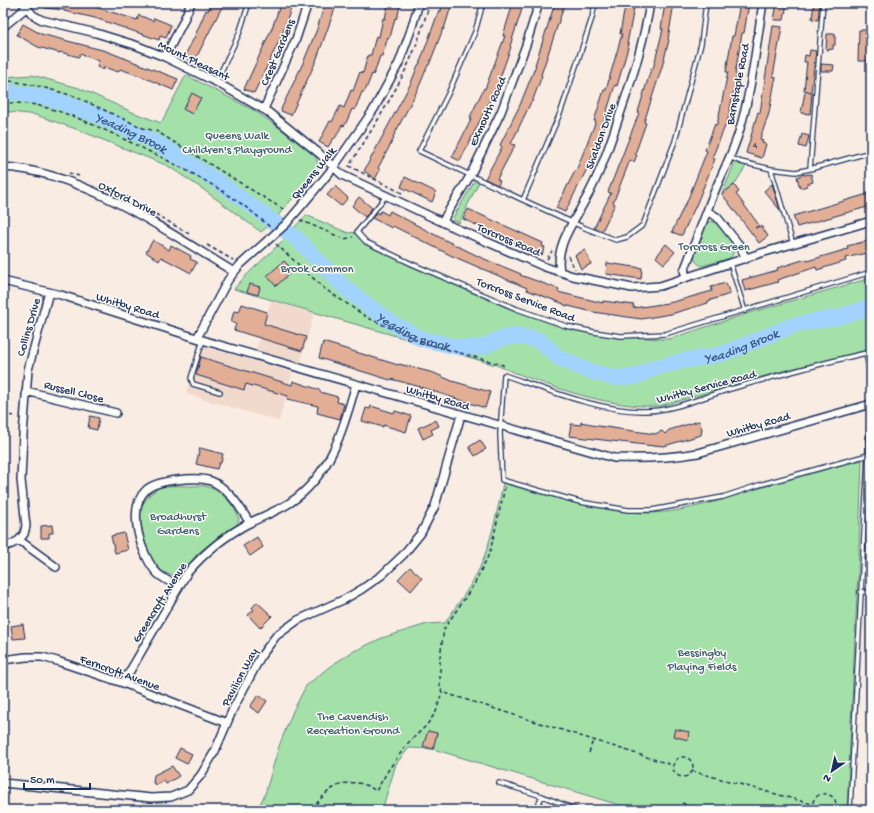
<svg xmlns="http://www.w3.org/2000/svg" width="874" height="813" viewBox="0 0 874 813" font-family="'Gochi Hand',sans-serif">
<rect width="100%" height="100%" fill="#f8ece3"/>
<filter id="ink" filterUnits="userSpaceOnUse"><feTurbulence type="fractalNoise" baseFrequency=".025" numOctaves="2"/><feDisplacementMap in="SourceGraphic" scale="8" xChannelSelector="R" yChannelSelector="G"/><feConvolveMatrix kernelMatrix="1 2 1 2 8 2 1 2 1" color-interpolation-filters="sRGB"/></filter>
<g filter="url(#ink)">
<!-- built -->
<path fill="#f1d9cc" d="M271 301 314 313 299 367 255 353Z
M199 345 292 372 279 421 186 394Z"/>
<!-- green -->
<path fill="#a4e1a8" stroke="#608883" d="M32 75 79 88 132 112 161 123 186 75 255 111 282 130 316 157 319 168 280 213 277 219 261 232 204 190 168 166 76 129 36 115 3 111V77Z
M735 162 746 166 734 185 722 194Z
M476 179 480 180 459 223 452 219Z
M306 215 348 233 357 232 366 242 504 303 566 326 621 336 662 339H669L749 313 871 278V349L775 373 661 406C609 409 545 385 496 365L234 289C246 274 262 261 276 247 287 237 296 225 306 215Z
M712 221C718 223 732 239 734 246 735 251 733 255 730 258L702 266C699 264 696 263 695 260 692 251 703 224 712 221Z
M862 460 858 573 847 810H636L433 749 409 748 396 764 382 810H257L265 794 279 746 293 711 306 686 329 667 352 652 382 638 427 624 445 623C457 604 475 582 483 560 492 536 498 509 503 483 552 494 600 514 651 513 687 512 723 499 757 489 792 478 827 469 862 460Z
M192 486C196 486 201 485 205 486 221 490 235 505 239 519L237 525 224 532 197 554 181 576C157 578 148 554 143 534 142 528 139 519 140 513 141 503 152 490 161 487 169 485 183 486 192 486Z"/>
<g fill="none" stroke-linecap="round" stroke-linejoin="round">
<!-- river -->
<path stroke="#a2d2fe" stroke-width="16" id="s1" d="M3 93 13 92 52 99 99 116 155 142 217 181 296 238 345 288 390 322 422 339 463 348 483 347 499 339 515 336 539 340 559 358 589 371 616 378 635 377 653 368 683 361 722 354 794 325 838 317 871 307"/>
</g>
<!-- building -->
<path fill="#e2ae95" stroke="#1b2f5e" d="M46 3H89V5L137 20 139 15 153 21 154 18 171 25 166 38 160 36 159 40 95 18 64 11V10L45 8Z
M211 3H224L194 62 184 57 194 38 206 10 208 11Z
M281 3H293L281 37 254 93 244 89 272 28Z
M325 3H337L316 61 291 115 281 111 282 107 303 63 317 29Z
M388 3H399L400 5 398 15 396 19 395 18 391 34 389 38 388 37 383 53 382 56H380L375 71 373 75 372 74 366 89 364 92H362L356 107 354 110 352 109 346 123 344 126 342 125 336 137 334 139H333L328 147 319 142 330 121 332 122 340 106 344 108 351 90 353 91 360 72 363 73 368 55H371L376 36 379 37 383 18 385 19Z
M443 3H452L444 29H443L429 65H428L418 89 393 137 394 138 378 168 380 170 375 179 364 171 411 83 418 65H419L439 10 441 11Z
M513 3H524L510 46 511 47 497 86 460 161 452 157 472 118 470 117 484 88 485 89 505 36H503Z
M555 3H565L541 75 542 76 532 102H531L511 144 515 145 497 179 500 181 498 185 485 179 502 147 500 145 520 105 536 65H535Z
M665 3H674L668 39 669 40 662 67 644 122 646 123 635 154 637 155 634 162 630 160 613 203 615 204 602 231 594 228 611 193 608 192 639 113 638 112 651 69H653L663 29H661Z
M740 3H749L744 33H742L735 74 737 75 728 119 712 158 715 159 697 203 682 235H680L672 232 685 204H686L707 151 705 150 715 124 717 125 728 72H726L732 36H734Z
M777 3H787L784 20H774Z
M814 3H820L818 20 812 19Z
M625 6 634 8 627 44H629L617 86 615 85 602 127 604 128 588 167 565 212 556 208 575 171H576L596 121H594L604 90H606L622 34H620Z
M23 24 41 34 106 51 178 79 173 90 143 77 120 69 118 72 104 67V70L97 67 99 61 80 54 79 57 60 52V53L38 47 17 35Z
M773 26 782 27 773 76 776 77 774 86 769 113 760 139 763 140 762 143 766 144 762 158 746 153 758 112 760 113Z
M859 30H869L868 61H858Z
M827 34H835V45H833V49L826 50Z
M810 50 816 51 811 92 804 90 807 62H804L805 55 809 56Z
M821 64 834 65 833 71H821Z
M805 92 812 93 810 114 801 113Z
M192 93 201 98 192 114 183 109Z
M802 134 809 136 806 148 799 146Z
M804 174V175L811 174 813 182 807 184V186L800 188 797 177Z
M405 177 436 192 432 202 401 187Z
M772 184 774 190 780 210 764 191Z
M734 185 739 192 736 194 759 225 755 228 761 226 768 236 759 243 722 194Z
M335 186 348 198 341 206 327 195Z
M871 193V206L842 214 797 227 793 216Z
M359 197 372 208 365 217 352 206Z
M468 209 543 243 542 246 545 247 542 255 463 219Z
M381 211 388 215 390 211 443 239 482 258 521 274 520 275 559 289 558 292 603 303V301L634 305 633 308 655 305 673 302 712 291 711 287 726 283 730 294 708 301V303L671 314 641 319 593 312 564 305V304L527 290V288L450 255 393 226 392 228 372 218 377 212 379 214Z
M153 240 169 250 171 245 191 256 190 259 197 262 191 273 161 257 159 261 146 252Z
M871 240V252L845 258 846 261 817 270 816 267 777 280 778 282 745 291 742 280 778 270 777 268 806 259 807 261 848 249 847 246Z
M666 244 675 252 664 264 656 257Z
M585 250 591 264 581 269 575 255Z
M284 261 293 270 276 286 267 276Z
M607 263 642 268 641 279 606 274Z
M250 284 260 287 258 295 247 292Z
M242 304 267 312 264 324 306 337 302 351 234 330 236 324 231 322 234 311 239 312Z
M323 342 398 365 399 364 434 373 452 381 490 392 485 408 417 386 391 379 390 380 319 358Z
M201 357 292 385 293 381 320 390V392L338 397 337 402 344 404 340 419 317 413 318 406 287 399 288 396 246 384 244 390 196 375Z
M371 406 394 413 395 411 411 416 406 432 383 425V427L362 421 366 408 370 409Z
M90 416 99 418 97 430 88 428Z
M436 420 439 426 431 430 433 434 423 439 418 428Z
M699 421 702 429 701 435 664 446 654 445V446L569 436 571 424 581 425V422L591 424V425L655 434 662 431 665 434 669 430Z
M480 440 486 449 475 456 469 447Z
M200 448 223 454 221 463H219L217 469 196 464Z
M52 525 53 533H49V538H41V526Z
M124 533 128 550 115 553 111 536Z
M257 537 263 547 250 556 243 546Z
M410 567 422 578 411 591 398 579Z
M257 602 272 616 260 628 248 615 254 610 252 608Z
M23 624 25 638 13 639 11 626Z
M258 695 267 701 259 713 250 707Z
M675 729 689 732 688 740 673 736Z
M428 731 437 733 433 749 423 746Z
M180 748 192 754 187 764 175 758Z
M172 766 179 776 166 784 164 780 157 785 153 783 154 775Z"/>
<g fill="none" stroke-linecap="round" stroke-linejoin="round">
<defs>
<path id="service" d="M483 3 475 32 448 94 419 151 523 200
M595 3 592 18 561 111 523 200 585 228 616 240 627 237 643 225 675 141 701 44 706 3
M216 82 239 34 249 3
M729 157 741 162 771 169 793 244
M771 169 796 172 810 169 871 152
M810 169 823 3
M386 196 357 232 366 242 412 264 517 309 566 326 594 332 621 336 665 334 871 272
M730 263 745 311
M203 340 191 378 193 384 220 392
M866 353 871 379
M868 455 871 410
M860 592H871
M499 783 542 796
M536 810 542 796 577 810
M850 810 868 455 759 485 723 497 652 510H628L580 502 502 480 500 433 504 375C545 389 601 412 645 411 673 411 703 397 730 389 777 376 824 362 871 352"/>
<path id="minor" d="M23 3 33 15 42 20 96 33 135 45 165 57 216 82 268 112 320 154 342 175 453 227 545 267 573 276 632 288 660 286 758 254 871 221
M3 27 26 8
M165 57 183 22 191 3
M264 109 296 39 308 3
M3 167C82 171 168 232 234 272
M707 211C716 184 731 159 739 132 752 90 756 46 763 3
M443 222 446 215 470 176 501 112 526 45 539 3
M560 271C555 247 572 225 583 204 599 177 609 147 619 117 632 80 644 42 650 3
M687 277 684 271 707 211 717 217 740 246 746 259
M3 281 61 295 209 342 614 458C644 459 669 458 698 453L871 404
M197 338 228 280 240 265 286 224 314 191 333 168 374 109 399 63 411 30 419 3
M26 391 116 413
M19 540 56 567
M3 547 12 544 19 540 24 534 26 526 21 480 23 435 28 370 49 292
M179 587C172 583 164 579 158 574 141 557 126 509 146 490 156 480 197 476 211 481 216 483 224 489 228 493 237 501 243 513 250 523
M3 660 26 657H42L57 661 123 683 227 723
M123 683 187 573C205 552 226 535 251 522 264 516 279 510 291 502 331 475 344 427 356 384
M3 783 151 798 171 797 188 790 201 775 215 751 233 709 261 656 276 636 298 620 345 599 362 589 382 575 403 555 421 533 435 506 461 415"/>
</defs>
<!-- service casing -->
<use href="#service" stroke="#1b2f5e" stroke-width="6"/>
<!-- minor casing -->
<use href="#minor" stroke="#1b2f5e" stroke-width="10"/>
<!-- path -->
<path stroke="#1b2f5e" stroke-width="1.5" stroke-dasharray="4 3" stroke-linecap="butt" d="M3 82 11 81 38 86 74 96 143 128 156 131 286 211
M3 103C14 103 26 103 36 105 71 113 103 129 134 144 183 168 231 191 271 228
M69 173 79 176
M106 188 127 197 189 234
M402 193 349 166C371 131 394 96 411 58 419 40 424 21 430 3
M300 220 344 239 353 237
M276 244 325 289 368 318 424 343 503 365 504 369
M207 245 233 260
M568 256 575 269
M547 259 552 251
M3 415 17 416
M505 487 490 552 475 583 444 629 440 657V687L442 692 672 765
M589 753 593 740
M673 767a10 10 0 1 1 20 0a10 10 0 1 1-20 0Z
M692 771 812 804
M682 803 699 810
M312 810C323 793 340 778 362 784 367 785 372 788 376 791L389 769 408 743 426 726 436 712 442 692
M813 810C808 789 840 788 836 810"/>
<!-- service -->
<use href="#service" stroke="#fdfcf7" stroke-width="3.5"/>
<!-- minor -->
<use href="#minor" stroke="#fdfcf7" stroke-width="7"/>
</g>
</g>
<g text-anchor="middle" stroke-width="3" stroke-linejoin="round" paint-order="stroke">
<!-- number labels -->
<g font-size="10" fill="#4d4f6c">
<text x="755" y="148">4</text>
</g>
<!-- street labels -->
<g font-size="12" fill="#1b2f5e" stroke="#fdfcf7">
<text transform="translate(277 52) rotate(-67)" y="4">Crest Gardens</text>
<text transform="translate(194 60) rotate(26)" y="4">Mount Pleasant</text>
<text transform="translate(737 84) rotate(-79)" y="4">Barnstaple Road</text>
<text transform="translate(487 111) rotate(-66)" y="4">Exmouth Road</text>
<text transform="translate(600 136) rotate(-70)" y="4">Shaldon Drive</text>
<text transform="translate(313 173) rotate(-51)" y="4">Queens Walk</text>
<text transform="translate(128 198) rotate(27)" y="4">Oxford Drive</text>
<text transform="translate(509 239) rotate(23)" y="4">Torcross Road</text>
<text transform="translate(526 299) rotate(21)" y="4">Torcross Service Road</text>
<text transform="translate(128 305) rotate(17)" y="4">Whitby Road</text>
<text transform="translate(28 327) rotate(-74)" y="4">Collins Drive</text>
<text transform="translate(706 386) rotate(-15)" y="4">Whitby Service Road</text>
<text transform="translate(74 391) rotate(14)" y="4">Russell Close</text>
<text transform="translate(438 397) rotate(16)" y="4">Whitby Road</text>
<text transform="translate(758 424) rotate(-16)" y="4">Whitby Road</text>
<text transform="translate(159 602) rotate(-58)" y="4">Greencroft Avenue</text>
<text transform="translate(120 672) rotate(20)" y="4">Ferncroft Avenue</text>
<text transform="translate(239 677) rotate(-62)" y="4">Pavilion Way</text>
</g>
<!-- park labels -->
<g font-size="12" fill="#3d5c70" stroke="#fdfcf7">
<text x="237" y="139">Queens Walk<tspan x="237" dy="14">Children's Playground</tspan></text>
<text x="714" y="250">Torcross Green</text>
<text x="317" y="272">Brook Common</text>
<text x="178" y="520">Broadhurst<tspan x="178" dy="14">Gardens</tspan></text>
<text x="702" y="656">Bessingby<tspan x="702" dy="14">Playing Fields</tspan></text>
<text x="353" y="720">The Cavendish<tspan x="353" dy="14">Recreation Ground</tspan></text>
</g>
<!-- water labels -->
<g font-size="13" font-style="italic" fill="#3d5886" stroke="#fdfcf7">
<text dy="5" stroke="none"><textPath href="#s1" startOffset="136">Yeading Brook</textPath></text>
<text dy="5" stroke="none"><textPath href="#s1" startOffset="484">Yeading Brook</textPath></text>
<text dy="5" stroke="none"><textPath href="#s1" startOffset="833">Yeading Brook</textPath></text>
</g>
</g>
<!-- margin -->
<rect width="874" height="813" fill="none" stroke="#fdfcf7" stroke-width="16"/>
<rect x="8" y="8" width="858" height="797" fill="none" stroke="#1b2f5e" stroke-width="1.5" filter="url(#ink)"/>
<!-- north arrow -->
<g transform="translate(832 771) rotate(214)" stroke="#fdfcf7" stroke-width="3" paint-order="stroke">
<path d="M0-3L7 15L0 10L-7 15Z" fill="#1b2f5e"/>
<text y="-6" font-size="11" font-weight="bold" text-anchor="middle" fill="#1b2f5e">N</text>
</g>
<!-- scale -->
<path d="M24 783v6h66v-6" fill="none" stroke="#1b2f5e" stroke-width="2"/>
<text x="30" y="783" font-size="12" fill="#1b2f5e" stroke="#fdfcf7" stroke-width="3" paint-order="stroke">50 m</text>
</svg>
